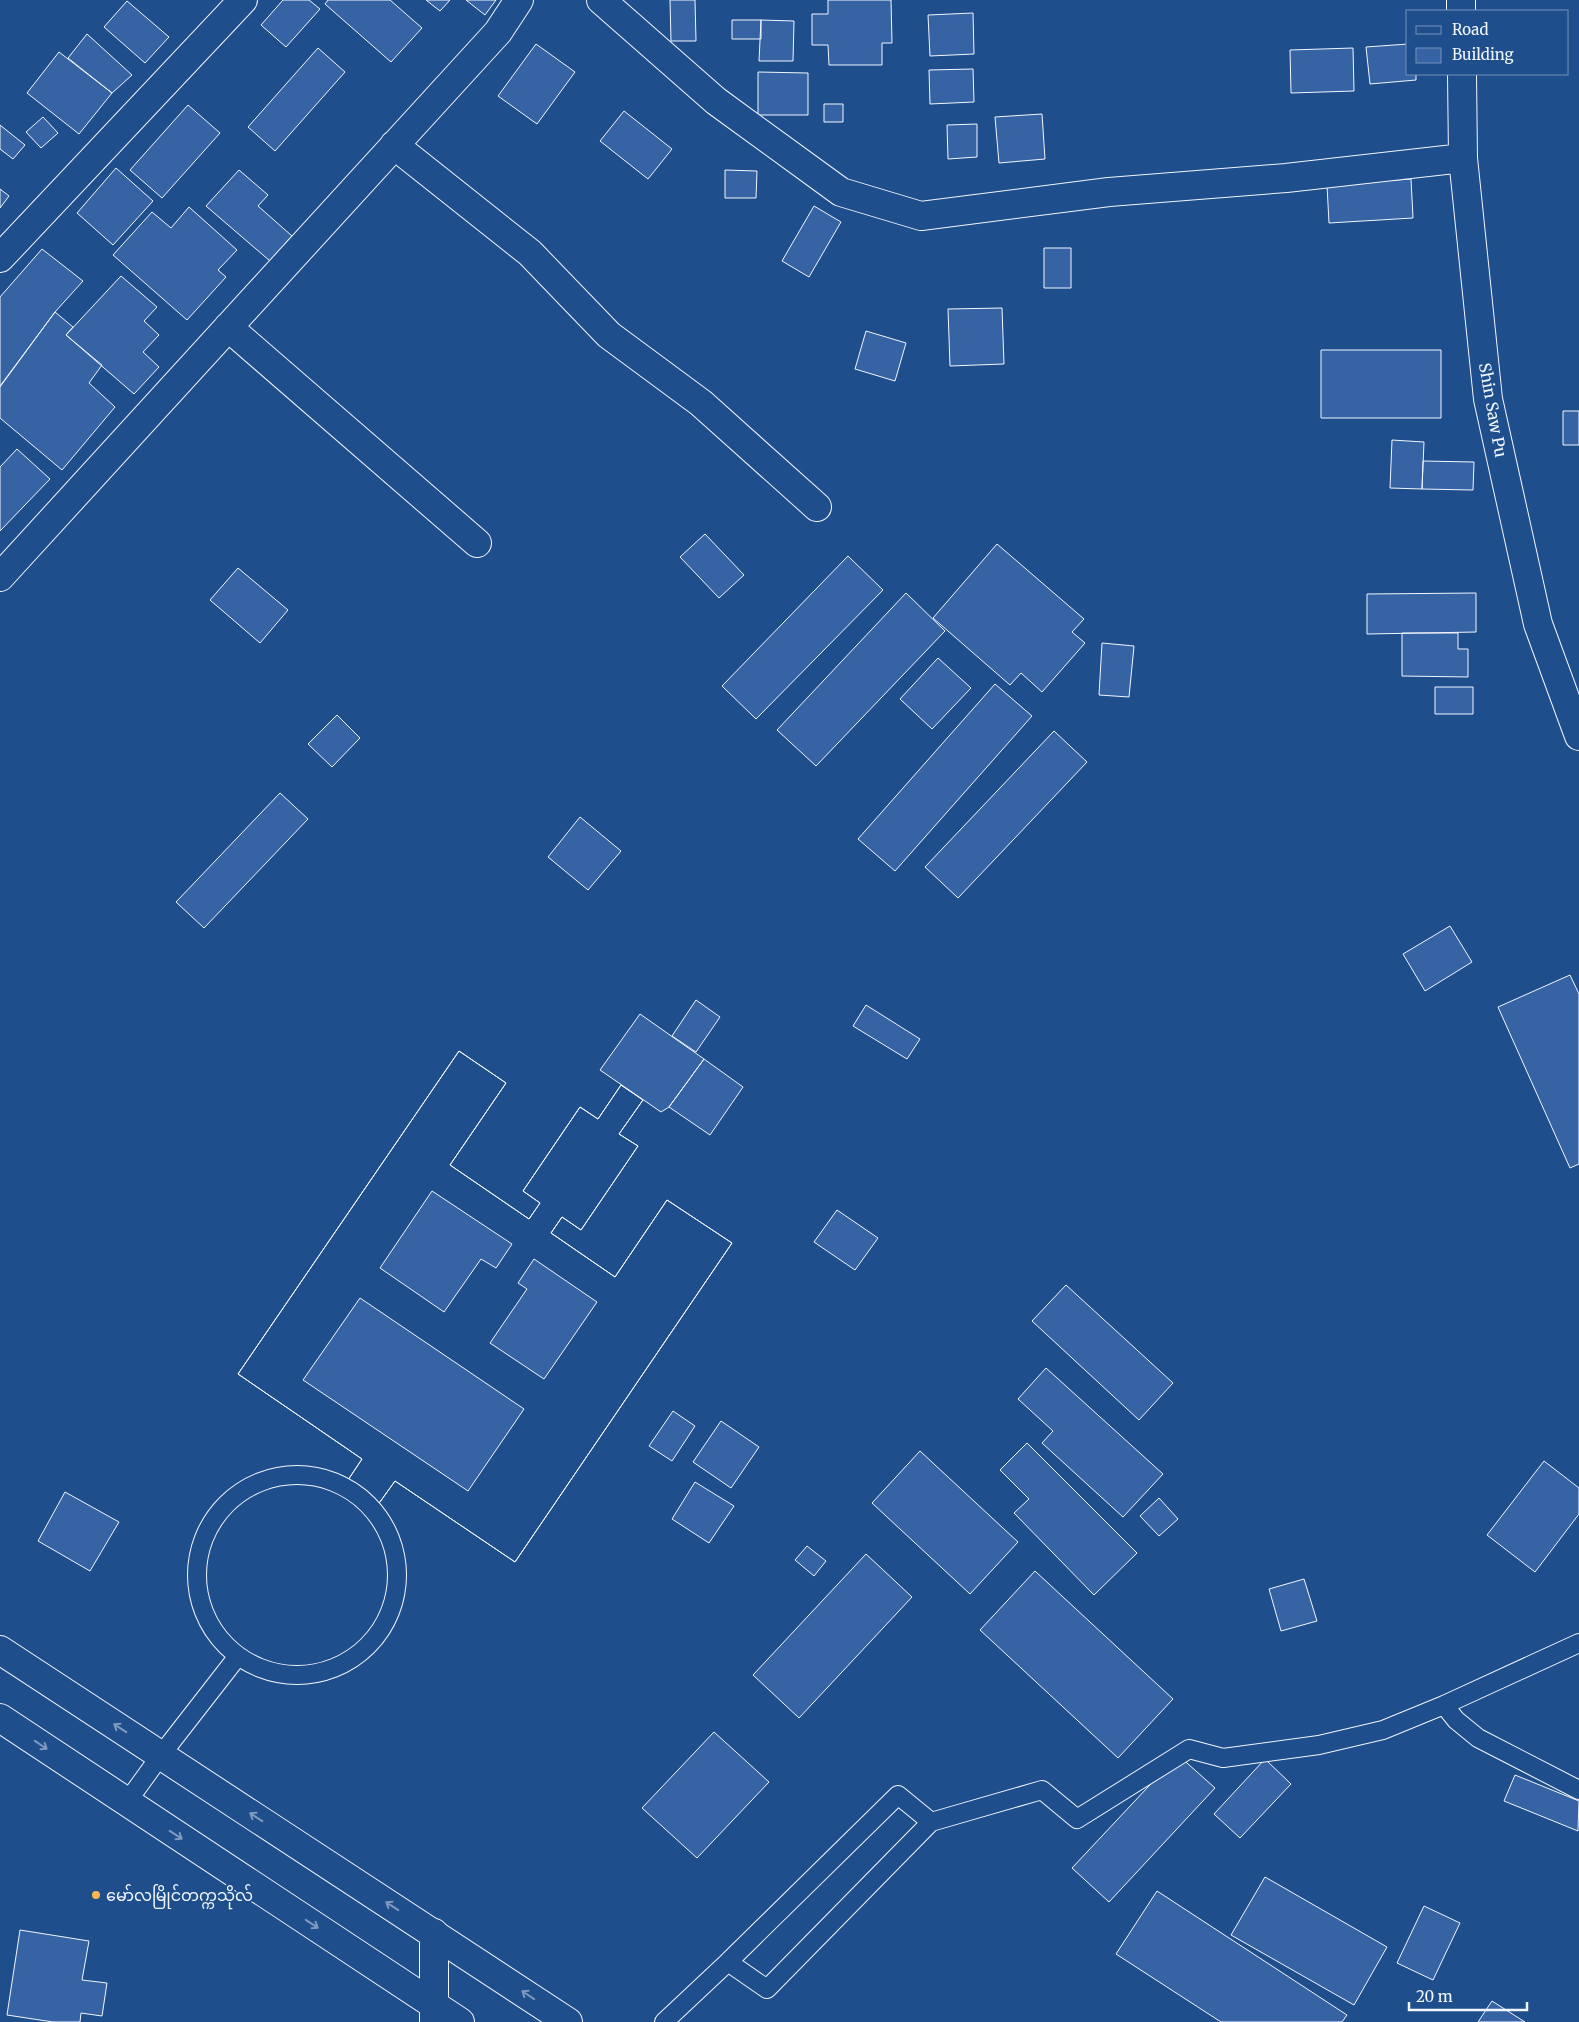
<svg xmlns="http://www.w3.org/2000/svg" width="1579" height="2022" viewBox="0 0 1579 2022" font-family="Merriweather,'Noto Sans Myanmar',serif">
<rect width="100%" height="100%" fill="#1f4e8c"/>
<!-- building -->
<path fill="#3563a3" stroke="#f2f6ff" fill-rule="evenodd" d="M283 0H309L320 9 286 47 261 25Z
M328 0H390L422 28 391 62 325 4Z
M426 0H450L440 11Z
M466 0H496L485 15Z
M670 0H695L696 41H671Z
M828 0H891L892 43H882V65H829L828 45H812V14H828Z
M127 1 169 37 145 63 104 27Z
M973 13 974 54 930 56 928 15Z
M732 20H761V39H732Z
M761 20 794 21 793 61H759Z
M87 34 132 75 112 93 68 58Z
M536 44 575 72 537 124 498 96Z
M1408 44V74H1416V80L1370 84 1366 47Z
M318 48 345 72 275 151 248 127Z
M1353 48 1354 91 1291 93 1290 50Z
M59 52 112 93 79 134 27 93Z
M973 69 974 102 930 104 929 70Z
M758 72 808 73V115H758Z
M824 104H843V122H824Z
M188 105 220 133 162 198 130 170Z
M624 111 672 149 648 179 600 141Z
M1042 114 1045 159 999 163 995 117Z
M43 117 58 133 41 148 26 132Z
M977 124V157L948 159 947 125Z
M0 125 25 145 13 159 0 149Z
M116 168 153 201 113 245 77 213Z
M239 170 268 195 258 206 292 236 270 261 206 206Z
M725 170 757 171 756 198H725Z
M1411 179 1413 218 1329 223 1327 185Z
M0 189 9 196 0 208Z
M814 206 841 222 809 277 782 261Z
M189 207 237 250 218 270 226 277 187 320 113 255 152 212 171 228Z
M1044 248H1071V288H1044Z
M42 249 83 281 55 312 0 386V297Z
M121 276 157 307 144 321 159 335 143 352 159 367 134 394 66 335Z
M1002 308 1004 364 950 366 948 309Z
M55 312 73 327 66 335 102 365 89 383 115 407 62 470 0 418V387Z
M866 331 906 343 895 381 855 369Z
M1321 350H1441V418H1321Z
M1563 411H1579V445H1563Z
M1392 440 1424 442 1422 489 1390 488Z
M17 449 50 479 0 531V467Z
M1423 461 1474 462 1473 490 1422 489Z
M705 534 744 575 719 598 680 557Z
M997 544 1084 619 1072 632 1085 643 1042 692 1021 673 1010 685 933 618Z
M848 556 883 590 756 719 722 686Z
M238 568 288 610 260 643 210 600Z
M906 593 945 631 816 766 777 730Z
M1476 593V632L1367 634V594Z
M1402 633H1458V649H1468V677L1402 676Z
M1102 643 1134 646 1129 697 1099 695Z
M938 658 971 688 932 729 900 699Z
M995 684 1032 716 895 871 858 839Z
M1435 687H1473V714H1435Z
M337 715 360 738 332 767 308 744Z
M1054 731 1087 762 958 898 925 867Z
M280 793 308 819 204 928 176 902Z
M580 817 621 851 588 890 548 857Z
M1450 926 1472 962 1425 991 1403 954Z
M1570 975 1579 994V1164L1570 1168 1498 1007Z
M696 1000 720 1017 696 1052 672 1036Z
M866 1005 920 1039 907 1059 853 1026Z
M640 1014 704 1059 669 1107 661 1112 600 1070Z
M459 1051 506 1083 450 1165 529 1219 540 1203 523 1191 580 1107 598 1119 621 1085 643 1100 619 1134 638 1146 581 1230 562 1217 551 1233 615 1277 667 1200 732 1243 515 1562 395 1481 372 1513 340 1492 362 1459 238 1374ZM432 1191 512 1244 496 1268 481 1259 444 1312 380 1268ZM534 1259 597 1302 544 1379 490 1343 527 1289 518 1283ZM360 1298 524 1409 468 1491 303 1380Z
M459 1051 506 1083 450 1165 529 1219 540 1203 523 1191 580 1107 598 1119 621 1085 643 1100 619 1134 638 1146 581 1230 562 1217 551 1233 615 1277 667 1200 732 1243 515 1562 395 1481 372 1513 340 1492 362 1459 238 1374Z
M704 1059 743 1087 710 1135 669 1107Z
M837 1210 878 1238 855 1270 814 1242Z
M1066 1285 1173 1383 1139 1420 1032 1321Z
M1046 1368 1163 1474 1123 1517 1042 1443 1053 1431 1018 1399Z
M673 1411 695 1426 672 1461 649 1446Z
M721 1421 759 1447 731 1488 693 1462Z
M1027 1443 1137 1553 1094 1595 1014 1513 1029 1499 1000 1470Z
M920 1451 1018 1542 970 1594 872 1503Z
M1544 1461 1579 1488V1514L1535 1572 1487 1535Z
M695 1482 734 1506 709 1543 672 1519Z
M65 1492 119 1522 90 1571 38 1541Z
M1159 1498 1178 1519 1159 1536 1140 1516Z
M807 1546 826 1561 814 1576 795 1560Z
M866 1554 912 1597 799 1718 753 1675Z
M1035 1571 1173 1699 1118 1758 980 1630Z
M1304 1579 1317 1621 1281 1631 1269 1589Z
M714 1732 769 1782 697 1858 642 1808Z
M1178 1755 1215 1788 1109 1902 1072 1868Z
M1265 1759 1291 1784 1240 1838 1214 1814Z
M1515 1775 1579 1801 1578 1831 1504 1801Z
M1265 1877 1387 1947 1354 2005 1231 1935Z
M1157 1891 1347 2015 1342 2022H1221L1116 1954Z
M1424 1906 1460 1923 1433 1980 1397 1963Z
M20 1930 89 1941 82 1980 107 1983 102 2016 81 2013 80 2022H53L7 2015Z
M1492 2001 1525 2022H1478Z"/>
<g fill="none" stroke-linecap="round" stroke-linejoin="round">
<defs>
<path id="service" d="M197 1575a100 100 0 1 1 200 0a100 100 0 1 1-200 0Z
M1444 1705 1456 1720 1478 1738 1579 1790
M127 1802 161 1755 238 1656
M728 1962 767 1989 931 1822
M664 2022 728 1962 898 1795 931 1822 1042 1790 1077 1819 1189 1749 1223 1758 1319 1745 1383 1730 1444 1705 1579 1643"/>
<path id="minor" d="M601 0 716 101 841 192 921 216 1109 192 1286 178 1463 158
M1461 0V11
M1462 74 1463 158 1488 399 1538 624 1579 736
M394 145 530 253 609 335 701 403 817 507
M0 258 243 0
M228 327 477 543
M0 577 498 32 519 0
M434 1933V2022"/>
<path id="secondary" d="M0 1650 568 2022
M0 1718 460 2022"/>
</defs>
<!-- service casing -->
<use href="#service" stroke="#f2f6ff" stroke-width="20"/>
<!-- minor casing -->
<use href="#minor" stroke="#f2f6ff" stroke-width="30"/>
<!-- secondary casing -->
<use href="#secondary" stroke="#f2f6ff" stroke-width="30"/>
<!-- service -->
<use href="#service" stroke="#1f4e8c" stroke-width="18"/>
<!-- minor -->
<use href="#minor" stroke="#1f4e8c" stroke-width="28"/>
<!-- secondary -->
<use href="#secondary" stroke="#1f4e8c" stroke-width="28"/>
</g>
<!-- one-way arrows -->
<defs><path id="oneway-shaft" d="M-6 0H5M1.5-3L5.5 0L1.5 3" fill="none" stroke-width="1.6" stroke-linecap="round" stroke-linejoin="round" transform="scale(1.25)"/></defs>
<g stroke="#7e9ac0">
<use href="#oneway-shaft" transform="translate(120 1728) rotate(-147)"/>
<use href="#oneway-shaft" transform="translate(41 1745) rotate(34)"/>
<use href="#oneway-shaft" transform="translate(256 1817) rotate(-147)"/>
<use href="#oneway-shaft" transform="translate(176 1835) rotate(33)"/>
<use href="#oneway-shaft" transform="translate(392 1906) rotate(-147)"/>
<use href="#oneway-shaft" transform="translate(312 1924) rotate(33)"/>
<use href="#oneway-shaft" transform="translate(528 1995) rotate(-146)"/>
</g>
<!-- markers -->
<circle fill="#ffb74d" stroke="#1f4e8c" stroke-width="2" cx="96" cy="1895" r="5"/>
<g text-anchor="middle" stroke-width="4" stroke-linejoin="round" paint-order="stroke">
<!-- street labels -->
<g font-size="16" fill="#f2f6ff" stroke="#1f4e8c">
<text transform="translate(1493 410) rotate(80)" y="6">Shin Saw Pu</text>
</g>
<!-- poi labels -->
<g font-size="16" fill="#f2f6ff" stroke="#1f4e8c" text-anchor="start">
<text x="106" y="1901">မော်လမြိုင်တက္ကသိုလ်</text>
</g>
</g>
<!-- legend -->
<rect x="1406" y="10" width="162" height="65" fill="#1f4e8c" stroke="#7391ba"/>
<rect x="1416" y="26" width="25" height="8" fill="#1f4e8c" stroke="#7391ba"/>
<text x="1452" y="35" font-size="15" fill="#f2f6ff">Road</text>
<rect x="1416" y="48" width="25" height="15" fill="#3563a3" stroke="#7391ba"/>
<text x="1452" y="60" font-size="15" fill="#f2f6ff">Building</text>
<!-- scale -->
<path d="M1409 2002v8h118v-8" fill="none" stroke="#f2f6ff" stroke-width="2.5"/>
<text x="1416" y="2002" font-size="15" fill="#f2f6ff" stroke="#1f4e8c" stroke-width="4" paint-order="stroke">20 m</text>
</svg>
